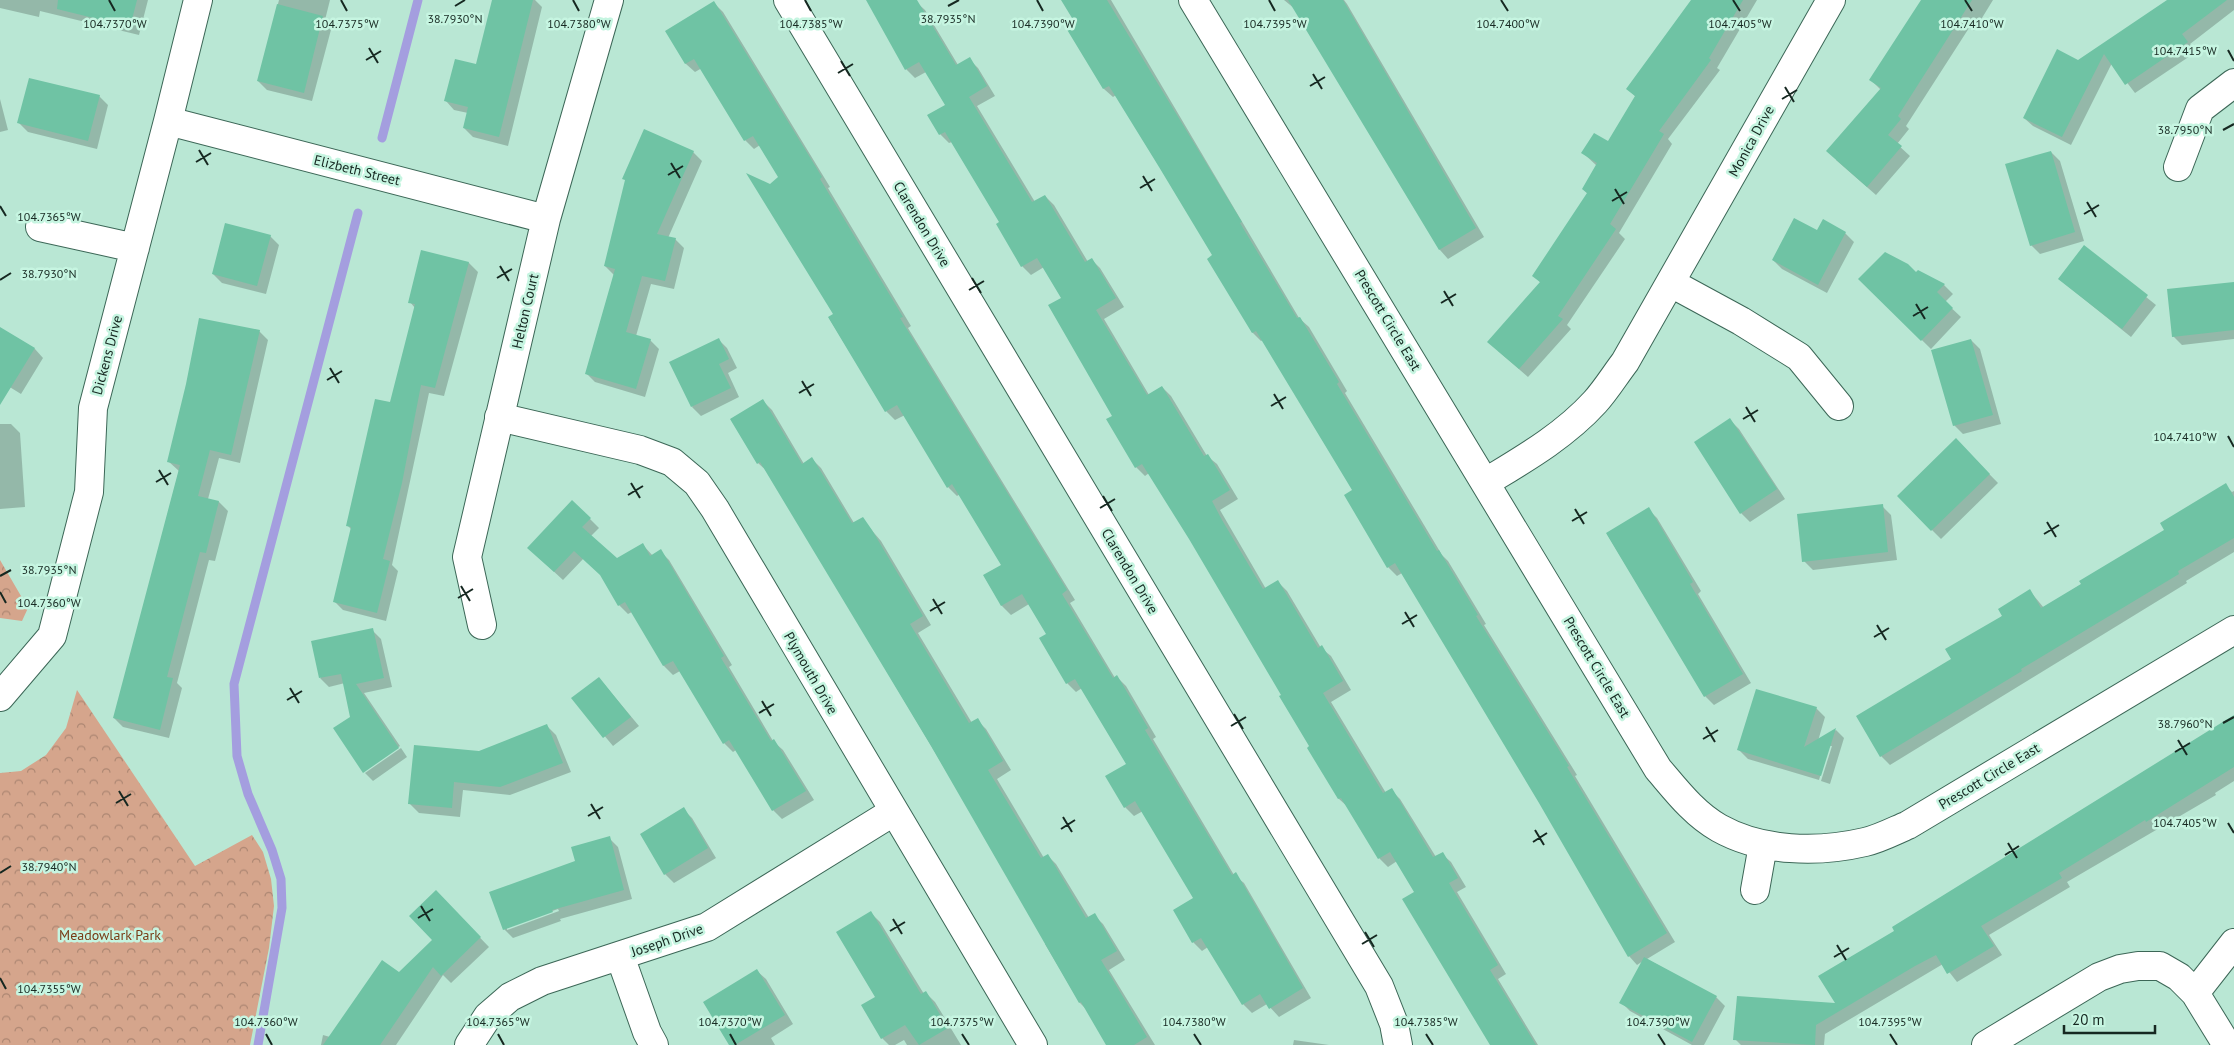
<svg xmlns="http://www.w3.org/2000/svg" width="2234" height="1045" viewBox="0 0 2234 1045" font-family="'PT Sans',sans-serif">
<defs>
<pattern id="park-crowns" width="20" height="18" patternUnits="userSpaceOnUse" patternTransform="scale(1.25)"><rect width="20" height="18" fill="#d5a58c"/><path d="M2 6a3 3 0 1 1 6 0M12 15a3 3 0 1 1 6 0" fill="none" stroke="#ac8672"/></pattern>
</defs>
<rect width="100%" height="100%" fill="#b9e7d4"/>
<!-- park -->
<path fill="url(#park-crowns)" d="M0 560 28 608 22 621 0 618Z
M77 690 195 866 252 835 263 852 271 879 274 906 269 948 250 1045H0V773L21 771 46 755 66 728Z"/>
<!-- shadow -->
<path fill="#0003" fill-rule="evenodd" d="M0 0H148L139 35 40 11 39 17 0 8Z
M279 0H330L325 20 332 26 312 101 267 90 258 81Z
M493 0H535L542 7 508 146 473 137 464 128 468 113 454 110 446 101 477 65Z
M867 0H914L925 10 958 65 969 59 978 68 995 96 977 106 1035 202 1045 196 1054 205 1088 262 1091 259 1100 268 1124 307 1104 319 1149 395 1162 387 1171 396 1207 456 1217 464 1238 499 1220 510 1266 589 1278 582 1287 591 1321 648 1331 656 1351 690 1331 702 1386 793 1391 790 1400 799 1436 857 1442 854 1451 862 1466 887 1457 892 1506 974 1498 979 1538 1045H1491L1416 892 1397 861 1388 867 1379 858 1349 808 1339 799 1309 748 1311 747 1283 696 1190 539 1149 473 1145 476 1136 467 1062 298 1044 267 1031 275 1022 266 1001 223 952 142 949 143 940 134 929 116 946 105 926 72 915 78 906 69Z
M1062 0H1111L1299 318 1309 327 1347 391 1345 393 1442 555 1448 561 1486 624 1484 625 1577 775 1575 776 1675 942 1647 959 1716 997 1725 1006 1704 1045H1692L1630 1011 1621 1002 1643 961 1637 965 1629 956 1540 802 1402 573 1397 576 1388 567 1354 490 1263 340 1261 341 1252 332 1214 256 1116 95 1113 97 1104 89 1074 19Z
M1284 0H1344L1347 4 1484 237 1448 259 1440 250 1295 9Z
M1693 0H1757L1717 68 1720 70 1668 139 1672 144 1619 233 1625 239 1567 325 1571 329 1528 377 1498 351 1541 283 1534 276 1588 194 1583 189 1597 166 1583 153 1609 143 1636 97 1628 89Z
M1923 0H1993L1974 31 1969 28 1906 126 1909 129 1897 144 1910 156 1876 195 1836 160 1881 90 1871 80Z
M2169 0H2234V10L2190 44 2196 52 2135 93 2112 63 2071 145 2033 126 2024 118 2078 61Z
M714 3 723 12 830 187 828 188 911 326 908 328 1075 600 1070 603 1115 678 1117 677 1126 686 1156 737 1153 739 1234 875 1244 883 1311 998 1279 1017 1267 1004 1252 1013 1243 1004 1208 947 1202 951 1193 942 1195 898 1143 811 1134 816 1125 807 1127 764 1082 688 1076 692 1067 683 1048 634 1029 604 1011 615 1002 606 984 576 1002 565 960 494 957 496 948 487 905 415 895 420 886 411 829 318 835 315 749 176 770 185 780 178 760 145 754 149 745 140 702 68 695 72 686 64 667 31Z
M99 96 108 105 97 149 28 132 19 123Z
M0 99 8 130 0 132Z
M693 152 702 161 668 238 675 239 684 248 674 289 651 284 636 336 650 340 659 349 645 397 595 382 586 373 614 275 605 266Z
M2051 152 2060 161 2084 241 2040 254 2031 245Z
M1845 233 1854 242 1827 293 1782 269 1773 260Z
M270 236 279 245 266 294 222 283 213 274Z
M2084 247 2156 305 2131 337 2059 279Z
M422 252 469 263 478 272 444 396 429 393 392 565 398 571 386 621 343 610 334 601 352 530 348 526 391 403 415 308 410 302Z
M1918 271 1944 285 1953 294 1945 302 1961 317 1931 349 1860 279 1916 274Z
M2234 283V339L2182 345 2173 336Z
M0 328 35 349 43 358 21 394 0 381Z
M259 331 268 340 240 463 219 458 208 499 219 502 228 511 215 561 209 560 177 683 182 688 169 738 123 727 114 718 179 471 168 461Z
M718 339 727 348 737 368 728 373 739 397 701 416 692 407Z
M1971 340 1980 349 2001 424 1963 434 1954 425Z
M763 401 772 410 804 464 812 459 821 468 854 523 862 519 881 541 931 625 918 633 972 723 977 720 986 729 1011 770 997 779 1044 858 1047 855 1056 864 1089 918 1094 915 1103 924 1125 960 1109 970 1155 1045H1109L1086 1009 1080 1003 1045 944 1047 943 1010 878 768 472 758 463 731 419Z
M1730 420 1739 429 1785 499 1750 522 1741 513Z
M0 424H11L20 433 25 507 0 509Z
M1956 440 1998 483 1941 539 1898 496Z
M2225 485 2232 492 2234 491V552L2186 581 2187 583 1890 765 1881 756 1953 660 2030 591 2044 608 2166 530Z
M572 501 599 528 591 536 617 560 643 545 653 556 660 551 669 560 732 665 729 667 773 741 783 750 814 800 782 819 773 810 736 750 733 752 724 743 680 671 673 675 664 666 632 612 628 614 619 605 601 575 584 558 563 580 538 557Z
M1882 506 1891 515 1897 560 1813 570 1804 561Z
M1648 509 1657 518 1701 591 1698 594 1751 683 1714 705 1705 696 1607 534Z
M372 630 381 639 392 687 364 693 400 746 364 771 345 683 329 687 320 678Z
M599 678 639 726 613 746 573 698Z
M1816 708 1825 717 1818 741 1836 730 1844 738 1830 784 1821 781 1832 746H1829L1819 780 1748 759 1739 750Z
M2234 717V781L2215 793 2216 795 2067 882 2070 887 1989 935 2002 955 1957 982 1943 964 1825 1034 1824 1045H1741L1735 1039 1837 1004 1896 931Z
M547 726 556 735 571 772 510 795 463 790 460 817 419 813 410 804 479 753Z
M401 748 407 757 373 781 365 773Z
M683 809 692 818 716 858 674 883 665 874Z
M609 838 618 847 632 899 560 919 561 921 513 938 504 929 576 862ZM558 909 559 911 507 930V927Z
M436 892 489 947 451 983 443 975 396 1045H321L323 1035 330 1037 434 940Z
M871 913 880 922 924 994 926 993 935 1002 961 1045H907L904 1040 895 1045H889L882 1038 863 1006 877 998Z
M757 971 766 979 793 1024 771 1038 775 1045H730Z
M1294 1040 1329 1045H1293Z"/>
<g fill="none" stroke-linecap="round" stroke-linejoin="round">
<!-- stream -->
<path stroke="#a49edf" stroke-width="9" d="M382 138 418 0
M258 1045 282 908 281 879 272 850 248 794 237 756 234 684 358 213"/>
</g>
<!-- building -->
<path fill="#6fc3a4" d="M58 0H137L130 27 57 9Z
M492 0H533L499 137 463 128 468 107 444 101 455 59 476 64Z
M866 0H917L956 65 970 57 987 86 969 97 1032 202 1045 195 1085 262 1092 258 1116 298 1096 310 1147 395 1162 386 1204 456 1208 454 1230 490 1212 501 1222 520 1263 589 1278 580 1318 648 1322 645 1343 681 1323 693 1383 793 1392 788 1433 857 1443 852 1458 878 1449 883 1498 965 1490 970 1536 1045H1490L1402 899 1414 892 1390 852 1378 859 1341 798 1338 799 1307 748 1309 746 1279 696 1281 695 1189 539 1142 464 1135 468 1106 419 1112 416 1048 305 1061 298 1037 258 1021 267 996 224 999 222 945 132 939 135 927 115 945 105 919 62 905 70Z
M1061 0H1107L1242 222 1240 223 1297 318 1300 317 1339 382 1337 384 1437 551 1439 550 1478 615 1476 616 1569 766 1567 767 1667 933 1628 957 1539 803 1395 563 1387 568 1344 495 1352 490 1256 331 1252 333 1207 259 1212 255 1159 167 1109 86 1103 89 1063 23 1072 18Z
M1288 0H1343L1476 228 1439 250Z
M1691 0H1743L1709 58 1711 60 1659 131 1664 134 1610 224 1616 229 1558 316 1563 319 1519 369 1487 342 1540 282 1532 276 1587 193 1582 189 1597 163 1581 153 1594 133 1608 141 1635 96 1626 89Z
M1921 0H1972L1898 116 1901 119 1888 135 1902 146 1867 187 1826 151 1881 88 1869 80Z
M2167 0H2227L2182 34 2188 42 2125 85 2104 54 2062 137 2023 118 2057 49 2078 60Z
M714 1 822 177 820 179 903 317 900 318 1067 590 1062 594 1113 678 1117 675 1148 728 1145 730 1232 875 1236 872 1303 988 1269 1009 1260 994 1242 1005 1201 938 1192 943 1173 910 1193 898 1135 801 1124 808 1105 776 1126 764 1075 679 1066 684 1039 638 1046 634 1022 594 1001 606 983 575 1001 565 952 484 947 488 897 405 885 412 828 317 833 314 746 173 770 184 778 177 753 136 744 141 694 59 685 64 665 31Z
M277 4 323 16 304 93 257 81Z
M29 78 100 95 88 141 17 123Z
M644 129 694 151 657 234 676 238 665 281 642 276 626 332 651 339 636 389 585 374 615 269 604 266 625 180 622 179Z
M2051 151 2075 232 2030 246 2005 164Z
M1794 218 1817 230 1823 219 1846 232 1818 285 1772 260Z
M225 223 271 235 257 286 212 274Z
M2084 245 2148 295 2122 329 2058 279Z
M421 250 469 262 435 388 421 385 402 483 383 559 390 561 377 613 333 602 351 527 346 526 375 399 390 402 415 304 408 303Z
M1885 252 1908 264 1916 272 1918 270 1945 284 1937 292 1953 308 1921 341 1858 279Z
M2234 282V330L2172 337 2167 289Z
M199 318 260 330 231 455 210 450 198 496 219 501 206 553 200 552 167 677 173 678 160 730 113 718 180 465 167 462 186 384Z
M0 327 35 348 0 405Z
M719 338 729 359 719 364 731 388 691 407 669 362Z
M1971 339 1993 415 1953 426 1931 350Z
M763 399 802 464 812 457 852 523 863 517 872 530 923 616 910 624 969 723 978 718 1003 761 988 770 1041 858 1048 854 1086 918 1095 913 1117 951 1101 960 1147 1037 1134 1045H1106L1081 1002 1079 1003 931 746 760 462 757 464 730 419Z
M1730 418 1777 489 1740 514 1694 442Z
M1956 438 1990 474 1931 531 1897 496Z
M2226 483 2234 497V538L2178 571 2179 574 2021 669 2022 671 1880 757 1856 716 1951 659 1945 649 2002 616 1998 609 2030 589 2041 608 2081 584 2079 581 2164 530 2160 523Z
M572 500 591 518 582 527 617 558 643 543 650 556 661 549 724 656 721 658 771 741 774 739 806 791 772 811 729 740 723 744 673 661 663 666 625 602 618 606 600 575 574 551 554 572 527 548Z
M1883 504 1888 552 1802 562 1797 514Z
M1649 507 1693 582 1690 584 1743 674 1704 697 1606 533Z
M373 628 384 678 356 684 399 748 363 773 333 728 350 717 341 674 319 678 311 641Z
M599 677 631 717 603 738 571 698Z
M1756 689 1817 707 1804 747 1836 728 1821 776 1737 750Z
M2234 715V767L2146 822 2145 820 2059 873 2062 878 1981 926 1994 946 1947 974 1936 955 1915 966 1816 1025 1815 1045 1733 1040 1737 996 1835 1003 1818 976 1894 931 1892 927Z
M547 724 563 763 500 787 454 782 452 808 408 804 414 745 479 751Z
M684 807 708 848 664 875 640 834Z
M610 836 624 890 552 910 553 912 503 930 489 892 575 861 571 847Z
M436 890 481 937 441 976 433 967 380 1045H323L382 960 399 972 432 940 409 916Z
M871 911 921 994 926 991 948 1028 919 1045 905 1025 881 1039 861 1005 875 997 836 932Z
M1644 957 1717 996 1692 1042 1619 1003Z
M757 969 785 1015 735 1045H729L703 1002Z"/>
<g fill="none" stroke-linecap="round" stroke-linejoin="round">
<defs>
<path id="minor" d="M788 0 1379 986 1394 1024 1398 1045
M1193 0 1658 769C1676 790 1694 814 1719 828 1762 852 1818 853 1865 842 1879 839 1894 831 1908 825L2234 630
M168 121 546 219
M2178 167 2200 109 2234 83
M40 227 135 248
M1671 283 1741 321 1799 357 1839 406
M499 417 640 450 672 462 697 483 715 509 1033 1045
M1486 482C1524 459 1564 436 1595 402 1606 390 1615 375 1625 362L1831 0
M482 625 467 557 546 219 609 0
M0 697 52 636 89 492 93 408 168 121 198 0
M1755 890 1763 845
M620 956 647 1032 654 1045
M2195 993 2234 943
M469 1045 488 1016 510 997 542 981 707 927 893 812
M1986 1045 2099 977 2120 969 2138 966H2160L2179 977 2195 993 2227 1045"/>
</defs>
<!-- minor casing -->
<use href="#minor" stroke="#3c6757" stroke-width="30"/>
<!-- minor -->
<use href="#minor" stroke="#fff" stroke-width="28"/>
</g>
<!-- ticks -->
<path fill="none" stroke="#162821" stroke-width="2" d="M109 0 115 11M341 0 347 11M573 0 579 11M805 0 811 11M1037 0 1043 11M1269 0 1275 11M1501 0 1508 11M1733 0 1740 11M1965 0 1972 11M455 6 465 0M948 6 959 0M369 48 378 63M2228 50 2234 61M366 60 381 51M841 61 850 76M838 73 853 64M1313 74 1322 89M1310 86 1325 77M1785 87 1794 102M1782 99 1797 90M2223 130 2234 124M199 150 208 165M196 162 211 153M671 163 680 178M668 175 683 166M1143 176 1152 191M1140 188 1155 179M1615 189 1624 204M1612 201 1627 192M2087 202 2096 217M0 206 6 216M2084 214 2099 205M500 266 509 281M497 278 512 269M972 278 981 293M0 280 11 273M969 290 984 281M1444 291 1453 306M1441 303 1456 294M1916 304 1925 319M1913 316 1928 307M330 368 339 383M327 380 342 371M802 381 811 396M799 393 814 384M1274 394 1283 409M1271 406 1286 397M1746 407 1755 422M1743 419 1758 410M2228 436 2234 447M159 470 168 485M156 482 171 473M631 483 640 498M628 495 643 486M1103 496 1112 511M1100 508 1115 499M1575 509 1584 524M1572 521 1587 512M2047 522 2056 537M2044 534 2059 525M0 576 11 570M461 586 470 601M0 592 6 603M458 598 473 589M933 599 942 614M930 611 945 602M1405 612 1414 627M1402 624 1417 615M1877 625 1886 640M1874 637 1889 628M290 688 299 703M287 700 302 691M762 701 771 716M759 713 774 704M1234 714 1243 729M2223 723 2234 717M1231 726 1246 717M1706 727 1715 742M1703 739 1718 730M2178 740 2187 755M2175 752 2190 743M119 791 128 806M116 803 131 794M591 804 600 819M588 816 603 807M1063 817 1072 832M2228 823 2234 833M1061 829 1075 820M1535 830 1544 845M1533 842 1547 833M2008 843 2017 858M2005 855 2019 846M0 873 11 866M421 906 430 921M418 918 433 909M893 919 902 934M890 931 905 922M1365 932 1374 947M1362 944 1377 935M1837 945 1846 960M1834 957 1849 948M0 978 6 989M266 1034 272 1045M498 1034 504 1045M730 1034 736 1045M962 1034 969 1045M1194 1034 1201 1045M1426 1034 1433 1045M1658 1034 1665 1045M1890 1034 1897 1045"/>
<g text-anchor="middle" stroke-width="5" stroke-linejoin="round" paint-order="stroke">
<!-- street labels -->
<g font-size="14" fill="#162821" stroke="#c6f5e1">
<text transform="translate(1751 141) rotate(-61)" y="5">Monica Drive</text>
<text transform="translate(357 170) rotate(14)" y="5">Elizbeth Street</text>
<text transform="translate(922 224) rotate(59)" y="5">Clarendon Drive</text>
<text transform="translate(525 311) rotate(-77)" y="5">Helton Court</text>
<text transform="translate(1388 320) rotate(59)" y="5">Prescott Circle East</text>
<text transform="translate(107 355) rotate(-75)" y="5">Dickens Drive</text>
<text transform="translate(1130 571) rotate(59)" y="5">Clarendon Drive</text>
<text transform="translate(1597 667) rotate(59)" y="5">Prescott Circle East</text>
<text transform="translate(811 673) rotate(60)" y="5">Plymouth Drive</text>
<text transform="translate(1989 776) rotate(-31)" y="5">Prescott Circle East</text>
<text transform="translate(667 940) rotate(-19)" y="5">Joseph Drive</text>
</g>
<!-- park labels -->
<g font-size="14" fill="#793b16" stroke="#c6f5e1">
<text x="110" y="940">Meadowlark Park</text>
</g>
</g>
<g font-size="12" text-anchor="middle" fill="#162821" stroke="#c6f5e1" stroke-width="5" stroke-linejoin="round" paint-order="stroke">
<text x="455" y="23">38.7930°N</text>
<text x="948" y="23">38.7935°N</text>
<text x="347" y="28">104.7375°W</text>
<text x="579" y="28">104.7380°W</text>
<text x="811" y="28">104.7385°W</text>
<text x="1043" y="28">104.7390°W</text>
<text x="1275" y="28">104.7395°W</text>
<text x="1508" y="28">104.7400°W</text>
<text x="1740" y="28">104.7405°W</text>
<text x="115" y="28">104.7370°W</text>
<text x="1972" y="28">104.7410°W</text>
<text x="2185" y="55">104.7415°W</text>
<text x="2185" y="134">38.7950°N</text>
<text x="49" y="221">104.7365°W</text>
<text x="49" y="278">38.7930°N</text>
<text x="2185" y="441">104.7410°W</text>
<text x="49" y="574">38.7935°N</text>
<text x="49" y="607">104.7360°W</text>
<text x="2185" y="728">38.7960°N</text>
<text x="2185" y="827">104.7405°W</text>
<text x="49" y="871">38.7940°N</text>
<text x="49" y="993">104.7355°W</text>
<text x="266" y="1026">104.7360°W</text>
<text x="498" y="1026">104.7365°W</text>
<text x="730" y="1026">104.7370°W</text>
<text x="962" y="1026">104.7375°W</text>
<text x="1194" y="1026">104.7380°W</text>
<text x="1426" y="1026">104.7385°W</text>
<text x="1658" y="1026">104.7390°W</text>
<text x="1890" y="1026">104.7395°W</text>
</g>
<!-- scale -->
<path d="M2064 1025v8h91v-8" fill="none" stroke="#162821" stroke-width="2.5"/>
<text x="2072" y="1025" font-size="15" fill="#162821" stroke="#c6f5e1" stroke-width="4" paint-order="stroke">20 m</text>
</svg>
